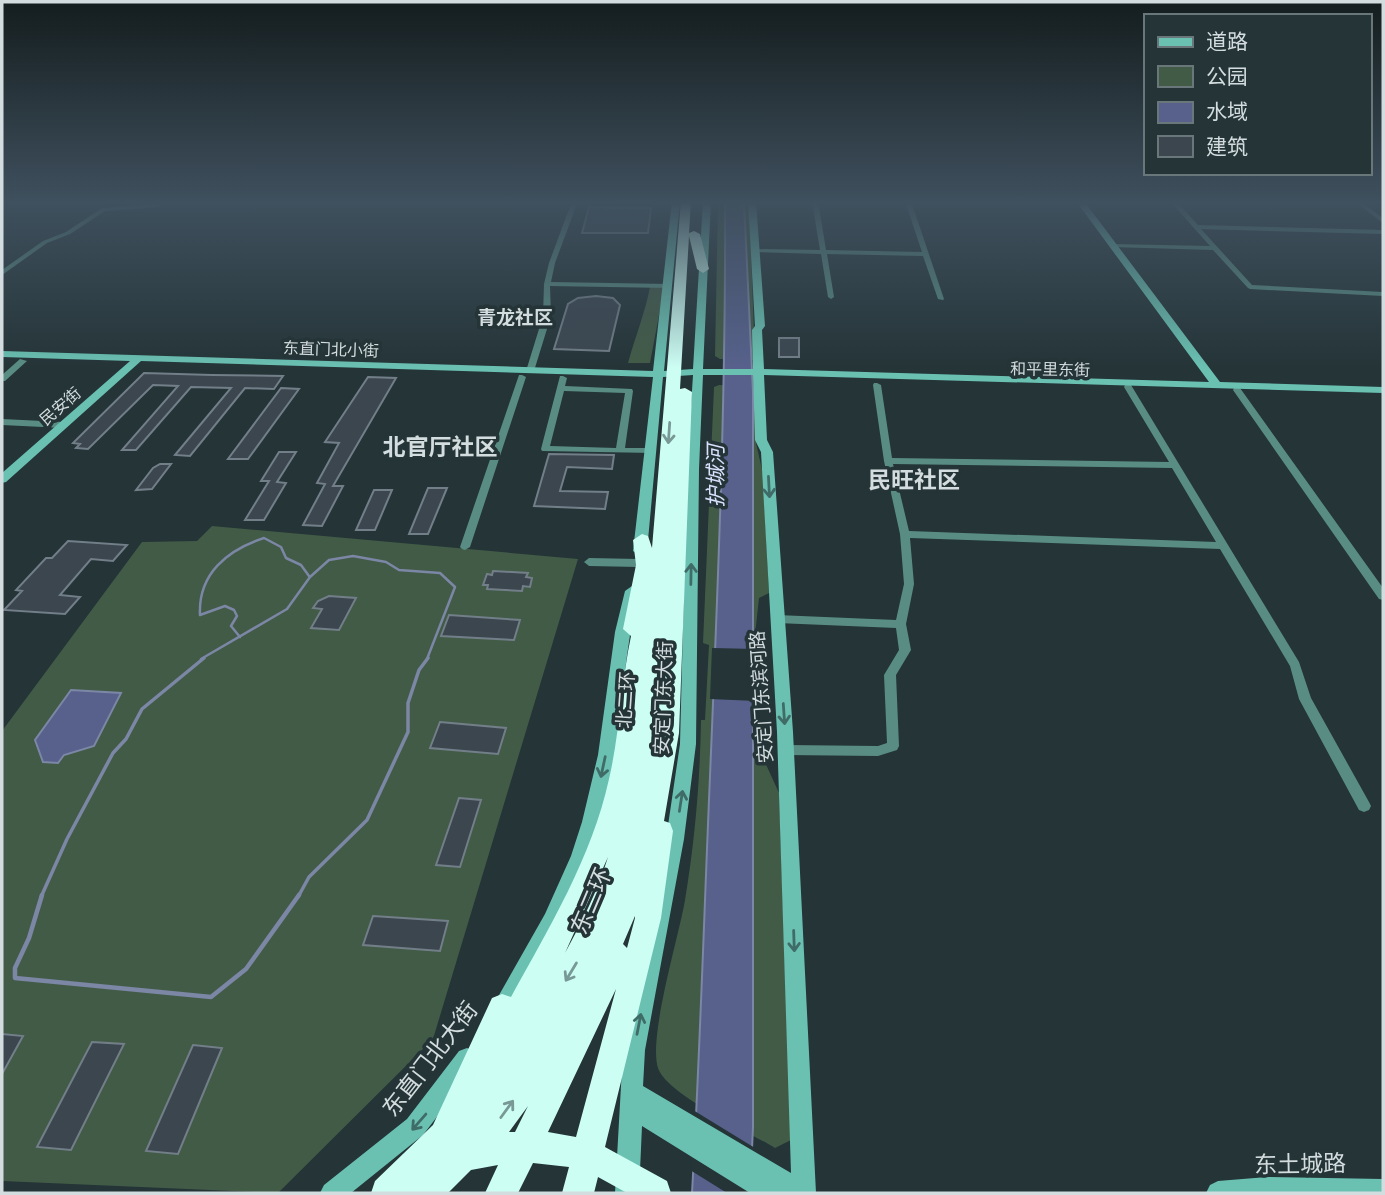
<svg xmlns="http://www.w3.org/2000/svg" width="1385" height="1195" viewBox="0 0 1385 1195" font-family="Signika,'Noto Sans SC',sans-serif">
<rect width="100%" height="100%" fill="#243437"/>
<!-- green -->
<path fill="#425b47" d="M718 201H749L755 360 720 359 715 356Z
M650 287 664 288 650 363H628C635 337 645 313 650 287Z
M719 385 755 387 756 443 763 474 769 593 759 598 755 635 754 738 779 793 791 1140 775 1148C749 1132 667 1095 658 1068 648 1037 679 936 685 900 695 840 700 781 701 720H705L709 645 703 643 714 387Z
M212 526 578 559 433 1039 278 1193 2 1181V731L142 542 197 541Z"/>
<!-- water -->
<path fill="#57618c" stroke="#7c86a5" stroke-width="2" d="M725 201H744L753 392V1127L750 1193H692C700 1054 704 915 710 776 718 584 726 393 725 201Z
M71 690 121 693 94 746 64 755 58 763 43 762 35 740Z"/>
<!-- pier -->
<path fill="#243437" d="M712 648 756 649V701L710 699Z
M693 1110 755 1148 753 1193H727L690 1170Z"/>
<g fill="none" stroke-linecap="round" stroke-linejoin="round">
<!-- stream-far2 -->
<path stroke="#7c86a5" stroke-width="2.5" d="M240 637 231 626 237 616 234 610 225 606 200 615C198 574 227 550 264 538L281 547 286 558 301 565 309 576
M201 659 287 609 310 577 329 560 353 556 386 562 399 570 440 573 455 587 427 659"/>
<!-- stream-far1 -->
<path stroke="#7c86a5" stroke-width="3.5" d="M41 897 67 839 113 753 126 739 142 709 204 658
M298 897 309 877 367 820 408 732V703L419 670 428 658"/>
<!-- stream -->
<path stroke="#7c86a5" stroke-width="4.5" d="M42 895 29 938 15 968V978L211 997 246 969 299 895"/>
</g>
<!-- building -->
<path fill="#3b464f" stroke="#727e88" stroke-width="2" d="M589 207 651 208 648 233H582Z
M596 296 613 298 620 305 609 351 554 349 568 304 578 298Z
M779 338H799V357H779Z
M144 373 212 375 283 376 274 389 245 388 190 456 175 455 231 388 191 387 136 450H122L178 386 153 385 88 449 76 448 80 444 73 443Z
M368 377 396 378 333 486H343L322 526 303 525 325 484 317 483 339 443 325 442Z
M281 388 299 389 248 459H228Z
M279 452H296L277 482 286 483 264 520H245L269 481H261Z
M549 454 614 455 612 469 567 467 560 491 608 492 605 509 534 506Z
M160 464H171L152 489 136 490 153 468Z
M428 488H447L428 534H409Z
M374 490H392L375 530H356Z
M68 541 127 545 113 561 91 559 60 595 80 597 65 614 4 610 22 591 16 590 46 558H52Z
M493 571 528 573 526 577 532 578 530 587 523 586 522 591 487 589 488 585H483L487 574 492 575Z
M329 596 356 598 339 630 311 628 322 609 313 608 318 601Z
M449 615 520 620 514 640 441 636Z
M440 722 506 728 498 754 430 748Z
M459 798 481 800 460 867 436 865Z
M373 916 448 921 440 951 363 945Z
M2 1034 23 1036 2 1074Z
M92 1042 124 1044 71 1150 37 1147Z
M193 1045 222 1048 178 1154 146 1151Z"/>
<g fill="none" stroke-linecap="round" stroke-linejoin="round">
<!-- street -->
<path fill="#598d83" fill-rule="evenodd" d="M572 201H578L555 263 551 282 669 284 672 286 669 288 550 286 551 316 534 371 533 373H527L526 371 543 316 544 284 549 263Z
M812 201H818L826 250 922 252 905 201H911L944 299 943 300 938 299 923 256 827 254 834 297 831 299 828 297 821 254 753 252V250L755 249 820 250Z
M1055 201H1083L1080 203H1058Z
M1170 201H1176L1198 225 1383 230V234L1201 229 1252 285 1383 292V296L1250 289 1248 288 1213 250 1112 247 1111 246 1114 244 1210 246Z
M1354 201H1360L1383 218V223Z
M157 204 160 206 159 207 105 211 70 234 47 243 2 275V270L43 241 66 232 102 208Z
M20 359 27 361 5 381H2V375Z
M519 375H522L526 377 470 547 465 550 462 549 460 547Z
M560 376H563L567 378 565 386 632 389 633 391 625 448H651L654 449V453L542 451 541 449ZM564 391 625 393 616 448 550 446Z
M874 383H877L881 385 892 458 1169 462 1124 387 1125 385H1131L1299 662 1311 698 1369 802 1371 806 1369 810 1364 812 1359 810 1299 699 1290 666 1220 549 910 538 914 584 906 624 911 650 896 675 899 746 897 750 878 756 786 755 782 754 780 750 782 746 786 745 878 746 887 743 884 675 899 650 896 628 777 623 773 622 772 619 773 616 777 615 896 620 904 584 900 534 884 461 873 385ZM893 464 1172 468 1216 542 909 531Z
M1234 388H1240L1383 588V600L1379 599 1233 390Z
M2 419 63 422 67 425 63 428 2 425Z
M589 558 639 559 644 563 639 567 589 566 584 562Z"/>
<!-- secondary -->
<path fill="#6ac1b2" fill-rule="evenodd" d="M672 201H680L664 371 693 369 703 201H711L703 369H753L752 330 755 326 748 201H756L765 326 762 330 764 369 1209 382 1076 201H1084L1220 382 1383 387V393L764 375 767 440 773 452 793 732 816 1193H750L642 1126 639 1193H615L623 1050 666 839 680 744 687 469 693 375 663 377 647 551 640 556 633 551 653 377 141 361 6 482 2 483V473L130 361 2 357V351L653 371ZM703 375H753L755 440 761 452 777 732 791 1173 643 1086 645 1050 684 839 696 744 699 469Z
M632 586 639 591C622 657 623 725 608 791 589 872 551 947 507 1018L500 1021 493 1018 490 1011 545 914 571 856 582 822 598 755 615 632 625 591Z
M467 1048 475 1051 478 1059 475 1067 423 1135 351 1193H320L324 1185 407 1119 459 1051Z
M1267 1177 1383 1179V1193H1206L1210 1185 1218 1181Z"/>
<!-- highway -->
<path fill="#cdfef4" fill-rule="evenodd" d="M681 201H691L689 233 694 231 700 234 709 269 703 273 697 269 689 236 680 389 685 388 692 392 679 733 664 821 670 823 673 831 661 918 605 1147 667 1181 671 1193H627L598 1177 594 1193H562L569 1167 533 1163 518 1193H485L498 1165 471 1170 448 1193H371L375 1181 433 1125 492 998 502 994 511 997C549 928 592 857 609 779 620 732 621 683 631 636L623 629 636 565 633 540 642 534 648 536 652 548ZM608 857C598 890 582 922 565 953ZM635 916V918L627 948 623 944ZM616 989 576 1137 548 1132ZM528 1106 515 1132H509Z"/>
</g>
<!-- one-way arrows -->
<defs><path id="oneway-shaft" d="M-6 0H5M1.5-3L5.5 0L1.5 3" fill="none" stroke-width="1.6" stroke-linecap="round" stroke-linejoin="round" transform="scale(1.75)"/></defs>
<g stroke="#789996">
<use href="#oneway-shaft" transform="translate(669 433) rotate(94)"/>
<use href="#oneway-shaft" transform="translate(571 972) rotate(121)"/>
<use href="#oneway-shaft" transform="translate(507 1109) rotate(-54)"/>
</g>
<g stroke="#406c68">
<use href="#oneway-shaft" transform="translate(769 487) rotate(87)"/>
<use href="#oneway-shaft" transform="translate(691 574) rotate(-89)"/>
<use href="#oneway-shaft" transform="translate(784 714) rotate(86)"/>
<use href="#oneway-shaft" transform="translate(603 767) rotate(102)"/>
<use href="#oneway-shaft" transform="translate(681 801) rotate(-81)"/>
<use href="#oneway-shaft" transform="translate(794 941) rotate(88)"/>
<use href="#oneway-shaft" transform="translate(639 1024) rotate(-79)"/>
<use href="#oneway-shaft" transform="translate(419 1122) rotate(131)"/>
</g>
<!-- sky -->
<linearGradient id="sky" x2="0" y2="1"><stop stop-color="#141d1e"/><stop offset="0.55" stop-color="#3f505e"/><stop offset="1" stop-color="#3f505e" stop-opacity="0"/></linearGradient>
<rect width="1385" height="368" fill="url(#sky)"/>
<g text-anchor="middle" stroke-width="7" stroke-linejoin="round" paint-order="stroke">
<!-- far-street labels -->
<g font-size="16" fill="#d3dcde" stroke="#243437">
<text transform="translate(331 349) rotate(2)" y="6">东直门北小街</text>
<text transform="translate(1050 369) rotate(1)" y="6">和平里东街</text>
<text transform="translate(60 406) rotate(-41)" y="6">民安街</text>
</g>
<!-- far-quarter labels -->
<g font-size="19" font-weight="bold" fill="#d3dcde" stroke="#243437">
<text x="515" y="324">青龙社区</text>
</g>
<!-- street labels -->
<g font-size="19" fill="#d3dcde" stroke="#243437">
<text transform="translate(761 697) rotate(-94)" y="7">安定门东滨河路</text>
<text transform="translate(663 698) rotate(-88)" y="7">安定门东大街</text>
<text transform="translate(625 700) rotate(-86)" y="7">北二环</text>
</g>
<!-- water labels -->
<g font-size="21" font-style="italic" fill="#d9e1fd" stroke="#243437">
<text transform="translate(716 476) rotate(-90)" y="7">护城河</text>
</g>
<!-- quarter labels -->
<g font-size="23" font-weight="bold" fill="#d3dcde" stroke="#243437">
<text x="440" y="455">北官厅社区</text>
<text x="914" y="488">民旺社区</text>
</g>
<!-- near-street labels -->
<g font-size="23" fill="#d3dcde" stroke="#243437">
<text transform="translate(591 901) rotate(-67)" y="8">东二环</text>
<text transform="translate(430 1059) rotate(-52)" y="8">东直门北大街</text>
<text transform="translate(1300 1164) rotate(-1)" y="8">东土城路</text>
</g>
</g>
<!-- border -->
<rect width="1385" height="1195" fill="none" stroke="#d3dcde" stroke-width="7"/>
<!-- legend -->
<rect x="1144" y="14" width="228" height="161" fill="#243437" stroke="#6a777a" stroke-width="2"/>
<rect x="1158" y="37" width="35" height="10" fill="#6ac1b2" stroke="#6a777a" stroke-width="2"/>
<text x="1206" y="49" font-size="21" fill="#d3dcde">道路</text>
<rect x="1158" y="66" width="35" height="21" fill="#425b47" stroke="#6a777a" stroke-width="2"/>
<text x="1206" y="84" font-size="21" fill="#d3dcde">公园</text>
<rect x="1158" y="102" width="35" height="21" fill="#57618c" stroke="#6a777a" stroke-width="2"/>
<text x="1206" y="119" font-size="21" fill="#d3dcde">水域</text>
<rect x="1158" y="136" width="35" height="21" fill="#3b464f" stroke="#6a777a" stroke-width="2"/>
<text x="1206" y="154" font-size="21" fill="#d3dcde">建筑</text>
</svg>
